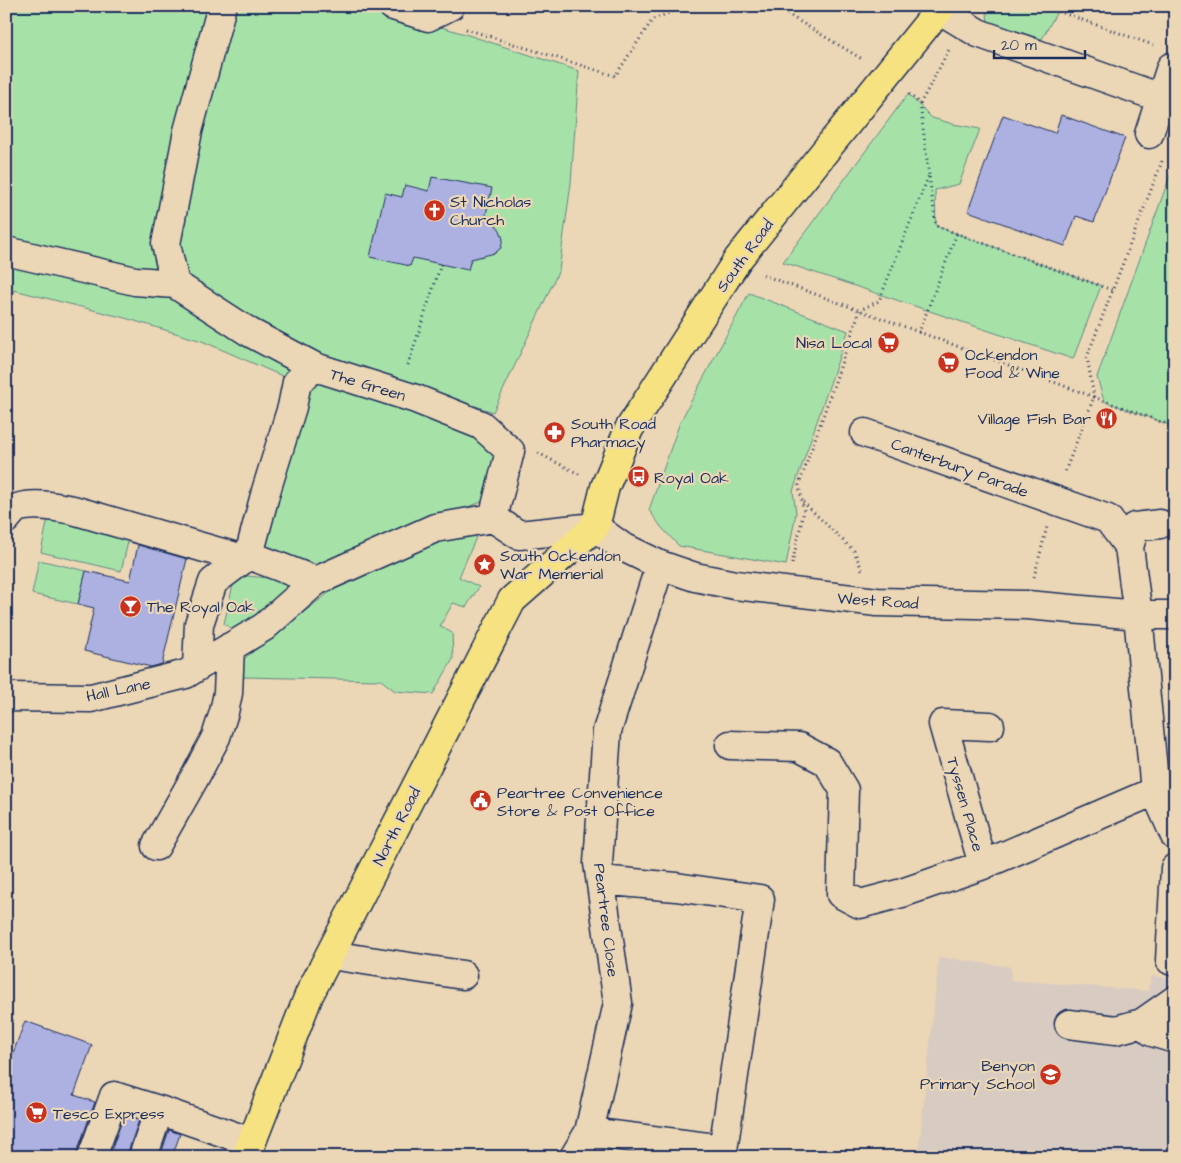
<svg xmlns="http://www.w3.org/2000/svg" width="1181" height="1163" viewBox="0 0 1181 1163" font-family="'Architects Daughter',sans-serif">
<rect width="100%" height="100%" fill="#ebd6b5"/>
<filter id="ink" filterUnits="userSpaceOnUse"><feTurbulence type="fractalNoise" baseFrequency=".02" numOctaves="2"/><feDisplacementMap in="SourceGraphic" scale="10" xChannelSelector="R" yChannelSelector="G"/><feConvolveMatrix kernelMatrix="1 2 1 2 8 2 1 2 1" color-interpolation-filters="sRGB"/></filter>
<g filter="url(#ink)">
<!-- built -->
<path fill="#d8cbc2" d="M939 957 1011 967 1010 980 1148 991 1151 976 1175 979V1157H918Z"/>
<!-- green -->
<path fill="#a6e2a8" stroke="#608883" d="M6 6H370L465 34 579 71 571 183 559 270 493 412 328 356 289 379 202 341 125 318 14 290 6 319Z
M986 6H1060L1042 39 988 22Z
M908 94 932 118 953 124 980 129 959 184 935 190 936 226 1101 286 1073 359 783 262Z
M1175 162V427L1104 401 1097 377Z
M749 293 848 331 793 491 796 513 786 565 679 546 662 528 649 510 680 422Z
M319 382 469 427 499 455 490 499 387 535 326 567 294 565 269 558 265 536 304 390Z
M48 518 129 538 121 571 41 552Z
M477 535 459 577 479 587 466 607 453 603 440 626 452 633 453 659 433 694 395 691 381 680 244 677 241 661 331 591 453 536Z
M39 560 86 571 78 604 32 594Z
M246 576 282 579 290 583 294 590 237 632 224 624 233 585Z"/>
<!-- building -->
<path fill="#adb1e2" stroke="#1b2f5e" d="M1003 115 1055 133 1061 115 1125 138 1094 222 1076 216 1065 246 968 211Z
M432 177 492 188 486 214 500 230 503 239 501 248 495 253 471 259 468 270 413 258 410 266 370 257 385 193 402 197 405 185 429 191Z
M138 545 187 559 162 664 151 667 84 651 94 608 78 604 86 571 130 581Z
M25 1021 92 1045 74 1095 95 1102 77 1152V1157H6V1072Z
M124 1115 139 1120 128 1152V1157H109Z
M169 1130 180 1134 172 1157H160Z"/>
<g fill="none" stroke-linecap="round" stroke-linejoin="round">
<defs>
<path id="minor" d="M393 6 428 17 450 6
M940 10 978 33 1161 98
M1149 134 1171 67
M6 251 135 281 175 284 249 332 315 367
M175 284 166 244 188 131 222 6
M865 433 1108 519 1129 547
M6 519C9 516 13 510 17 508 33 502 57 507 73 510L243 559
M1160 524 1135 527 1129 547 1138 615 1155 791 1175 836
M249 555 266 491 292 407 297 382 315 367 416 399 481 425 510 451 493 518
M316 581 249 555 213 582 199 624 197 667 264 627 316 581 435 528 493 518 519 535 595 527 621 546 660 565 695 577 735 585 877 602 1027 605 1138 615H1175
M6 697 91 698 186 674 197 667
M730 745 799 747 827 762 844 790 841 894 860 904 902 893 983 865 1155 791 1175 787
M156 846 195 777 216 737 224 712 228 693 230 647
M983 865 943 724 990 726
M1175 868 1170 960 1175 962
M601 880 676 887 760 899 722 1157
M330 955 463 975
M1142 1023 1152 1032 1175 1039
M1069 1024 1116 1030 1142 1023 1175 1000
M589 1132 723 1149
M92 1157 114 1096 159 1110 251 1142
M143 1157 159 1110
M574 1157 589 1132 618 1003 598 863 607 731 660 565"/>
<path id="major" d="M246 1157 309 995 512 600 595 527 605 487 629 429 738 259 942 6"/>
</defs>
<!-- minor casing -->
<use href="#minor" stroke="#1b2f5e" stroke-width="31"/>
<!-- major casing -->
<use href="#major" stroke="#1b2f5e" stroke-width="31"/>
<!-- path -->
<path stroke="#1b2f5e" stroke-width="3" stroke-dasharray="1 4" stroke-linecap="butt" d="M774 6 862 59
M1049 8 1153 45
M466 29 615 76 653 19 688 6
M909 94 920 104 929 175
M920 104 949 50
M1162 161 1087 357 1094 397 1175 427
M763 275 919 332 957 233
M919 332 1094 397 1064 474
M408 365 441 264
M538 453 579 474
M803 502 854 551 863 572
M792 564 804 511 799 485 860 310 879 301 929 175 936 226 1112 290
M1034 577 1047 527"/>
<!-- minor -->
<use href="#minor" stroke="#ebd6b5" stroke-width="28"/>
<!-- major -->
<use href="#major" stroke="#f6e281" stroke-width="28"/>
</g>
</g>
<!-- icons -->
<defs>
<symbol id="church-disc" viewBox="-11 -11 22 22"><circle r="9.5" fill="#c8321e" stroke="#ebd6b5"/><path d="M-1.2-6h2.4v3.5h3.3v2.4h-3.3V6h-2.4V-.1h-3.3v-2.4h3.3Z" fill="#fff"/></symbol>
<symbol id="supermarket-disc" viewBox="-11 -11 22 22"><circle r="9.5" fill="#c8321e" stroke="#ebd6b5"/><path d="M-6-5.5h2.5l.6 2H6L4.5 2H-2.5L-4.4-4H-6ZM-1.5 3.2a1.3 1.3 0 1 0 .1 0ZM3 3.2a1.3 1.3 0 1 0 .1 0Z" fill="#fff"/></symbol>
<symbol id="restaurant-disc" viewBox="-11 -11 22 22"><circle r="9.5" fill="#c8321e" stroke="#ebd6b5"/><path d="M-5-6h1v4h1v-4h1v4h1v-4h1v5L-1.5 .5V6h-2V.5L-5-1ZM5-6V6H3V1.5H1.5Q1.5-4 5-6Z" fill="#fff"/></symbol>
<symbol id="pharmacy-disc" viewBox="-11 -11 22 22"><circle r="9.5" fill="#c8321e" stroke="#ebd6b5"/><path d="M-2-6h4v4h4v4h-4v4h-4v-4h-4v-4h4Z" fill="#fff"/></symbol>
<symbol id="bus-disc" viewBox="-11 -11 22 22"><circle r="9.5" fill="#c8321e" stroke="#ebd6b5"/><path d="M-5-6H5V4H4V6H2V4H-2V6H-4V4H-5ZM-3.5-4V0h7V-4ZM-3.5 1.2v1.5H-2V1.2ZM2 1.2v1.5H3.5V1.2Z" fill="#fff"/></symbol>
<symbol id="sight-disc" viewBox="-11 -11 22 22"><circle r="9.5" fill="#c8321e" stroke="#ebd6b5"/><path d="M0-6L1.8-2.2L6-1.7L2.9 1.2L3.7 5.4L0 3.3L-3.7 5.4L-2.9 1.2L-6-1.7L-1.8-2.2Z" fill="#fff"/></symbol>
<symbol id="bar-disc" viewBox="-11 -11 22 22"><circle r="9.5" fill="#c8321e" stroke="#ebd6b5"/><path d="M-6-5H6L.8 .8V4.5H3.5V6h-7V4.5H-.8V.8Z" fill="#fff"/></symbol>
<symbol id="civic-disc" viewBox="-11 -11 22 22"><circle r="9.5" fill="#c8321e" stroke="#ebd6b5"/><path d="M-.6-6.5H3V-4.5H.6V-3L4-1V1h2V6H-6V1h2V-1L-.6-3ZM-1.2 2.5V6h2.4V2.5Z" fill="#fff"/></symbol>
<symbol id="school-disc" viewBox="-11 -11 22 22"><circle r="9.5" fill="#c8321e" stroke="#ebd6b5"/><path d="M0-5L7-2L0 1L-7-2ZM-4 1L0 2.5L4 1V4Q0 6-4 4Z" fill="#fff"/></symbol>
</defs>
<g fill-rule="evenodd">
<use href="#church-disc" x="422" y="198" width="25" height="25"/>
<use href="#supermarket-disc" x="876" y="330" width="25" height="25"/>
<use href="#supermarket-disc" x="936" y="350" width="25" height="25"/>
<use href="#restaurant-disc" x="1094" y="406" width="25" height="25"/>
<use href="#pharmacy-disc" x="542" y="420" width="25" height="25"/>
<use href="#bus-disc" x="626" y="464" width="25" height="25"/>
<use href="#sight-disc" x="472" y="552" width="25" height="25"/>
<use href="#bar-disc" x="118" y="594" width="25" height="25"/>
<use href="#civic-disc" x="468" y="788" width="25" height="25"/>
<use href="#school-disc" x="1038" y="1062" width="25" height="25"/>
<use href="#supermarket-disc" x="24" y="1100" width="25" height="25"/>
</g>
<g text-anchor="middle" stroke-width="4.5" stroke-linejoin="round" paint-order="stroke">
<!-- poi labels -->
<g font-size="16" fill="#1b2f5e" stroke="#ebd6b5" text-anchor="start">
<text x="450" y="207">St Nicholas<tspan x="450" dy="18">Church</tspan></text>
<text x="872" y="348" text-anchor="end">Nisa Local</text>
<text x="965" y="360">Ockendon<tspan x="965" dy="18">Food &amp; Wine</tspan></text>
<text x="1091" y="424" text-anchor="end">Village Fish Bar</text>
<text x="571" y="429">South Road<tspan x="571" dy="18">Pharmacy</tspan></text>
<text x="654" y="483">Royal Oak</text>
<text x="500" y="561">South Ockendon<tspan x="500" dy="18">War Memerial</tspan></text>
<text x="147" y="612">The Royal Oak</text>
<text x="497" y="798">Peartree Convenience<tspan x="497" dy="18">Store &amp; Post Office</tspan></text>
<text x="1035" y="1071" text-anchor="end">Benyon<tspan x="1035" dy="18">Primary School</tspan></text>
<text x="53" y="1119">Tesco Express</text>
</g>
<!-- street labels -->
<g font-size="16" fill="#1b2f5e" stroke="#ebd6b5">
<text transform="translate(744 255) rotate(-54)" y="6">South Road</text>
<text transform="translate(368 384) rotate(17)" y="6">The Green</text>
<text transform="translate(960 467) rotate(20)" y="6">Canterbury Parade</text>
<text transform="translate(878 600) rotate(4)" y="6">West Road</text>
<text transform="translate(118 689) rotate(-12)" y="6">Hall Lane</text>
<text transform="translate(966 804) rotate(74)" y="6">Tyssen Place</text>
<text transform="translate(396 826) rotate(-63)" y="6">North Road</text>
<text transform="translate(607 920) rotate(83)" y="6">Peartree Close</text>
</g>
</g>
<!-- margin -->
<rect width="1181" height="1163" fill="none" stroke="#ebd6b5" stroke-width="25"/>
<rect x="12" y="12" width="1156" height="1138" fill="none" stroke="#1b2f5e" stroke-width="2" filter="url(#ink)"/>
<!-- scale -->
<path d="M994 50v8h91v-8" fill="none" stroke="#1b2f5e" stroke-width="2.5"/>
<text x="1001" y="50" font-size="15" fill="#1b2f5e" stroke="#ebd6b5" stroke-width="4" paint-order="stroke">20 m</text>
</svg>
